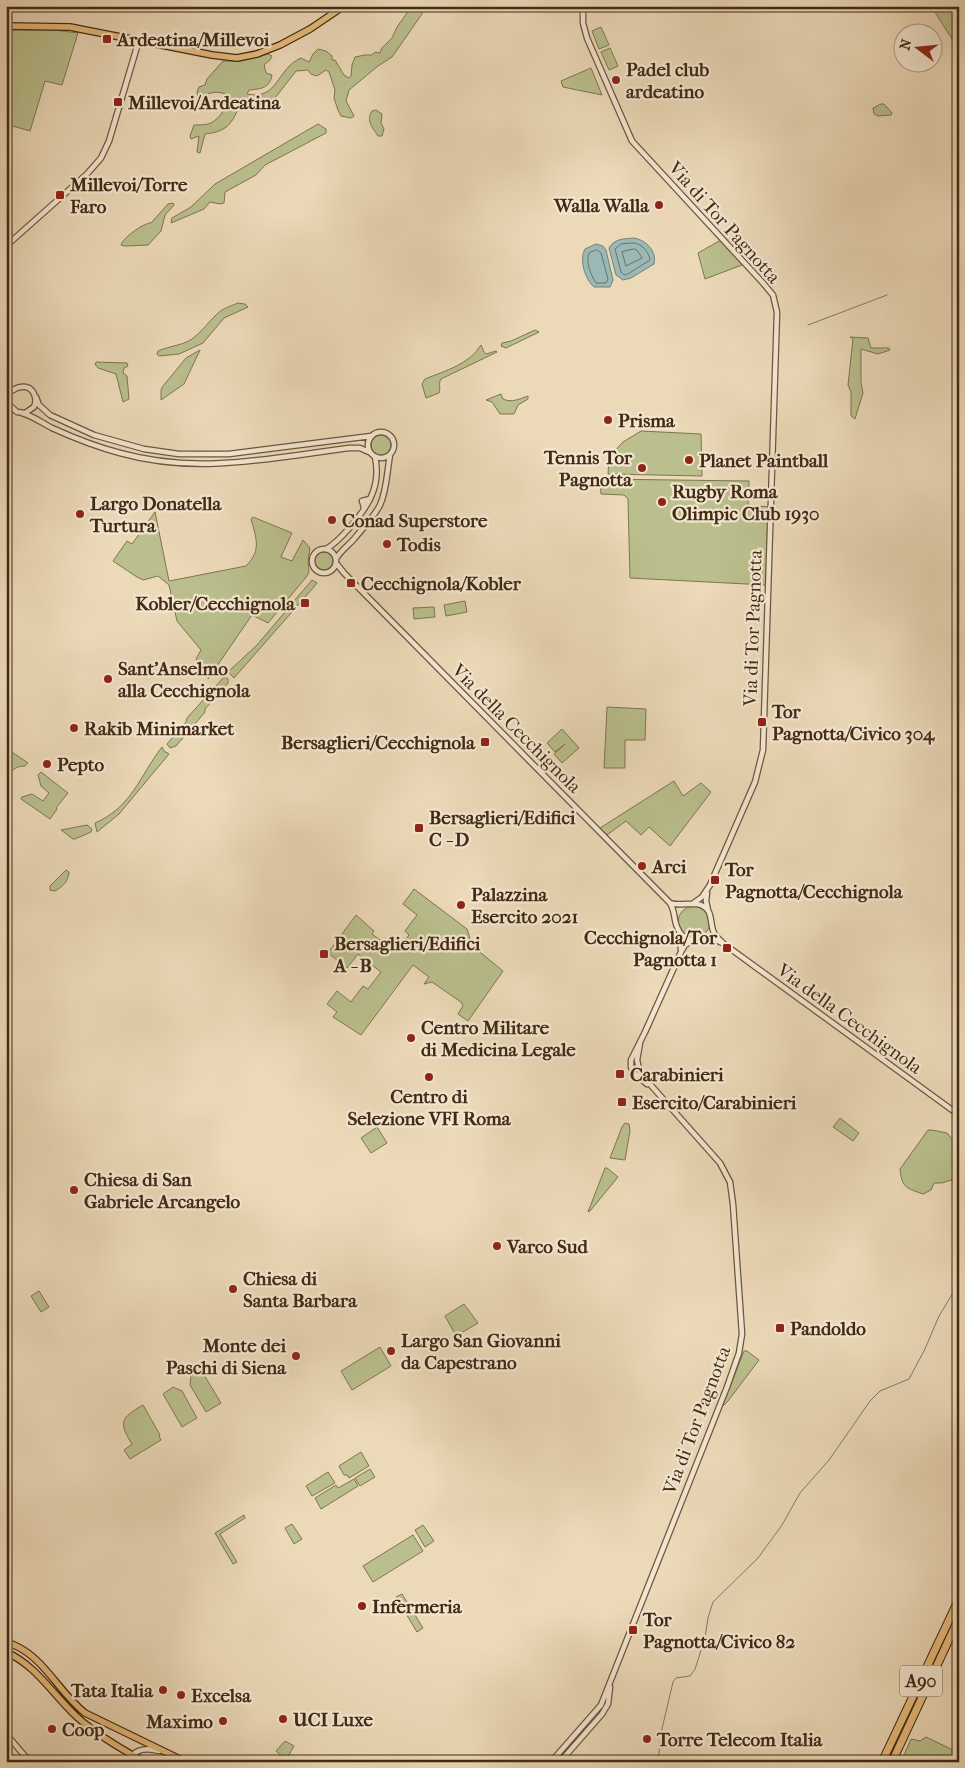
<svg xmlns="http://www.w3.org/2000/svg" width="965" height="1768" viewBox="0 0 965 1768" font-family="'IM FELL French Canon',serif">
<rect width="100%" height="100%" fill="#ecd9b8"/>
<filter id="stains"><feTurbulence type="fractalNoise" baseFrequency=".004" numOctaves="4"/><feColorMatrix values="0 0 0 0 .2 0 0 0 0 .09 0 0 0 0 .02 0 0 0 .5 -.17"/></filter>
<radialGradient id="worn" r=".72"><stop offset=".6" stop-color="#630" stop-opacity="0"/><stop offset="1" stop-color="#630" stop-opacity=".3"/></radialGradient>
<!-- green -->
<path fill="#babf8d" stroke="#7e7550" d="M409 6H423L422 14 392 57 378 66 349 90 346 101 354 116 351 118 341 116 338 110 334 98 335 90 329 72 326 70 317 76 311 74 308 70 296 71 271 103C261 108 248 104 238 109 231 126 224 132 205 134L200 153 197 152 199 136 191 139 190 136 194 125C198 125 207 125 211 123 220 118 229 105 228 95 218 91 212 91 202 97L198 96 197 92 199 87 205 85 207 79 223 61H241L268 54 272 56 270 60 264 65 266 73 272 75C270 88 261 89 249 90L247 94C278 101 277 68 301 58L309 62 313 54 318 49 326 51 332 56V60H335L344 75 349 78 351 76 352 65 355 57 365 55H372L375 52 380 53 382 48 392 38 397 27 407 13Z
M931 6H959V50Z
M601 27 609 45 599 49 592 31Z
M16 30H54L78 33 62 85 45 81 30 131 6 124V31Z
M610 48 618 66 609 70 601 52Z
M591 68 602 95 563 87 561 81Z
M881 104H884L892 113 891 115 878 116 874 114 873 108Z
M376 110 382 114 381 123 384 129 382 136H378C372 127 366 121 372 111Z
M318 124 326 129V133L265 165 256 175 225 192 224 203 220 204 210 202 204 209 171 223 172 218 191 207 215 184Z
M173 203 174 205 165 215 161 231 148 245 125 246 121 245C123 238 143 223 151 223L168 204Z
M721 240 743 263 742 265 705 279 698 253Z
M238 303 245 304 248 307 224 318 203 343 179 354 159 356 157 354 158 351C169 346 181 346 192 339 202 332 208 322 217 314 223 308 231 306 238 303Z
M535 330 539 332 506 348 501 346 502 343 511 341Z
M850 337 868 338 871 348H889L890 350 878 354 861 349V383L863 393 855 419 851 416V392L848 385 853 339Z
M481 345 484 352 486 354 496 351 497 352 441 379C438 384 441 388 439 393L426 398 422 384 425 379C445 371 470 364 481 345Z
M200 350 184 384 161 400V390L163 386 186 358Z
M96 362 127 363 128 366 124 368 123 373 127 376 129 399 123 402 116 374 98 368 95 364Z
M501 394 503 399C511 403 520 399 528 396V399L518 405 514 414H500L492 402 486 400Z
M641 431 701 434 702 476 608 474 609 457 623 442Z
M371 445a10 10 0 1 1 20 0a10 10 0 1 1-20 0Z
M600 479 749 481 748 505 769 507 766 585 630 578 628 499 624 495 601 494Z
M155 512 169 581 246 566C262 550 256 538 251 519L253 517 292 533 281 557 292 561 303 540 310 548 308 561 309 572 307 576 268 623 252 615 208 679 209 673 199 664 196 659 201 650 177 621 169 585 158 576 143 580 137 577 113 561 127 541 132 544Z
M315 561a9 9 0 1 1 18 0a9 9 0 1 1-18 0Z
M312 580 317 583 313 588 234 678 228 672 257 645Z
M465 601 467 612 446 616 444 605Z
M434 607 435 617 414 619 413 608Z
M225 677 228 679V683L205 709V712L176 746 170 748 167 744 186 722 187 718 223 678Z
M607 707 646 709 645 740H625V768H604Z
M562 729 579 748 562 763 554 754 565 744 555 752 547 743Z
M162 747 164 751 169 754 119 814 97 832 95 823C132 807 139 777 162 747Z
M6 748 28 763 25 766C12 766 6 775 10 787L8 790 6 789Z
M41 772 68 793 56 808 57 809 50 819 21 799 22 797 32 794 43 801 49 793 41 786 38 775Z
M674 781 683 796 701 783 711 792 670 846 649 827 641 835 626 821 607 835 600 828Z
M87 825 92 829 91 832 75 839H73L61 830Z
M66 870 69 872C68 882 63 886 55 891L50 890V886Z
M414 889 467 929 471 942 476 949 503 971 468 1021 458 1014 463 1006 461 1002 432 982 424 984 429 977 413 965 361 1035 333 1017 337 1012 327 1004 337 991 351 1002 363 986 368 989 381 972 358 954 347 968 328 953 356 915 374 931 372 934 396 952 409 935 405 931 417 915 403 904Z
M678 922a16 16 0 1 1 32 0a16 16 0 1 1-32 0Z
M840 1118 859 1133 853 1141 833 1127Z
M625 1123 629 1124 630 1131 625 1160 610 1158 622 1127Z
M377 1127 387 1143 371 1153 361 1138Z
M928 1130H932L947 1133 958 1146 959 1153 956 1159 957 1170 954 1179 942 1183H934L931 1190 923 1194C906 1188 902 1188 900 1169Z
M605 1168H607L618 1177 590 1211 588 1212Z
M39 1291 49 1307 41 1312 31 1296Z
M464 1304 478 1323 456 1336 445 1316Z
M380 1347 391 1366 352 1390 341 1371Z
M744 1351H747L759 1360 728 1401 722 1407Z
M201 1370 221 1403 206 1412 190 1385 191 1376Z
M173 1387 182 1391 197 1418 182 1427 163 1394Z
M143 1405 160 1435 159 1436 161 1440 130 1459 124 1450 132 1444C118 1422 121 1418 143 1405Z
M361 1452 369 1466 349 1478 347 1475H344L339 1466Z
M370 1469 375 1477 360 1486 355 1478Z
M328 1472 335 1483 312 1496 306 1486Z
M354 1479 358 1486 321 1509 315 1498 336 1485 338 1488Z
M244 1515 245 1518 220 1534 237 1562 233 1564 215 1533Z
M292 1524 302 1539 294 1544 285 1528Z
M423 1525 434 1541 425 1547 415 1530Z
M413 1535 423 1551 373 1582 363 1566Z
M402 1594 423 1628 417 1632 396 1597Z
M926 1737 959 1753V1762H901L911 1739 920 1741Z
M285 1741 294 1746 286 1760 276 1751Z"/>
<!-- water -->
<path fill="#9ab9b6" stroke="#768075" d="M634 238C646 240 657 251 654 264L631 278 623 280 616 275 609 248C615 238 624 239 634 238Z
M596 244 603 246 606 250 613 280 610 287H594C585 279 579 260 585 249Z"/>
<g fill="none" stroke-linecap="round" stroke-linejoin="round">
<!-- shore -->
<path stroke="#6e7265" stroke-width="1" d="M634 243C642 244 649 252 650 260L628 274 624 275 621 272 615 249 621 244Z
M634 249 637 250 642 258 626 266 622 252Z
M597 250 601 253 608 279 606 283H596C591 275 585 262 589 253Z"/>
<!-- stream -->
<path stroke="#768075" stroke-width="1" d="M808 325 887 295
M658 1762 661 1733 673 1682 676 1678 690 1676 695 1669 705 1638 708 1618 713 1602 758 1558 782 1525 800 1493 829 1460 870 1401 880 1391 909 1379 925 1349 939 1316 959 1283"/>
<defs>
<path id="minor" d="M583 6V23L587 38 632 141 763 283 773 295 777 312 763 750 755 782 710 885 702 897 692 904
M6 246 87 174 101 158 109 141 139 40
M6 393C12 392 16 387 21 387 33 385 38 398 34 407L25 413 17 412 6 402
M36 397 39 405 50 415 94 435 144 449 179 454H229L371 436
M22 413C33 416 42 423 52 428 74 438 97 447 120 453 199 475 270 458 349 448H360L369 452
M368 445a13 13 0 1 1 26 0a13 13 0 1 1-26 0Z
M363 511 364 507 362 501 370 499
M326 549C337 543 344 534 352 525 370 504 381 484 375 457
M312 561a12 12 0 1 1 24 0a12 12 0 1 1-24 0Z
M336 559C340 551 348 546 354 539 363 528 374 517 380 505 387 490 387 471 390 455
M336 563 344 573 670 903C676 913 673 920 678 929 684 944 698 937 710 938 715 939 720 942 724 944
M707 893 706 901 708 910
M670 903C681 907 691 901 701 905 714 911 709 922 714 933 716 937 721 941 724 944L959 1115
M680 934 681 950
M647 1084 633 1072 631 1067V1060L645 1032 681 952 685 945 693 940
M6 1734 30 1762
M6 1753 14 1762
M123 1762C136 1751 142 1746 159 1751
M551 1762 601 1705 727 1387 739 1353 742 1334 733 1204 730 1182 720 1163 640 1073 637 1060 640 1043
M560 1762 602 1714 608 1704 610 1687"/>
<path id="major" d="M6 26 70 27 212 55 237 58 257 54 280 45 310 29 344 6
M6 1642C43 1653 56 1690 85 1713L186 1762
M6 1652C37 1666 53 1695 77 1717 97 1735 121 1749 145 1762"/>
<path id="highway" d="M882 1762 959 1599
M892 1762 959 1618"/>
</defs>
<!-- minor casing -->
<use href="#minor" stroke="#6c563d" stroke-width="7"/>
<!-- major casing -->
<use href="#major" stroke="#412b14" stroke-width="8"/>
<!-- highway casing -->
<use href="#highway" stroke="#412b14" stroke-width="9"/>
<!-- minor -->
<use href="#minor" stroke="#f3e6d1" stroke-width="4.5"/>
<!-- major -->
<use href="#major" stroke="#e6bc7c" stroke-width="5.5"/>
<!-- highway -->
<use href="#highway" stroke="#e6bc7c" stroke-width="7"/>
</g>
<!-- markers -->
<g fill="#8f2418" stroke="#f3e6d1" stroke-width="2">
<rect x="102" y="34" width="10" height="10" rx="2.5"/>
<circle cx="616" cy="80" r="5"/>
<rect x="113" y="97" width="10" height="10" rx="2.5"/>
<rect x="55" y="190" width="10" height="10" rx="2.5"/>
<circle cx="659" cy="205" r="5"/>
<circle cx="608" cy="420" r="5"/>
<circle cx="689" cy="460" r="5"/>
<circle cx="642" cy="468" r="5"/>
<circle cx="662" cy="502" r="5"/>
<circle cx="80" cy="514" r="5"/>
<circle cx="332" cy="520" r="5"/>
<circle cx="387" cy="544" r="5"/>
<rect x="346" y="578" width="10" height="10" rx="2.5"/>
<rect x="300" y="598" width="10" height="10" rx="2.5"/>
<circle cx="108" cy="679" r="5"/>
<rect x="757" y="717" width="10" height="10" rx="2.5"/>
<circle cx="74" cy="728" r="5"/>
<rect x="480" y="737" width="10" height="10" rx="2.5"/>
<circle cx="47" cy="764" r="5"/>
<rect x="414" y="823" width="10" height="10" rx="2.5"/>
<circle cx="642" cy="866" r="5"/>
<rect x="710" y="875" width="10" height="10" rx="2.5"/>
<circle cx="461" cy="905" r="5"/>
<rect x="722" y="943" width="10" height="10" rx="2.5"/>
<rect x="319" y="949" width="10" height="10" rx="2.5"/>
<circle cx="411" cy="1038" r="5"/>
<rect x="615" y="1069" width="10" height="10" rx="2.5"/>
<circle cx="429" cy="1077" r="5"/>
<rect x="617" y="1097" width="10" height="10" rx="2.5"/>
<circle cx="74" cy="1190" r="5"/>
<circle cx="497" cy="1246" r="5"/>
<circle cx="233" cy="1289" r="5"/>
<rect x="775" y="1323" width="10" height="10" rx="2.5"/>
<circle cx="391" cy="1351" r="5"/>
<circle cx="296" cy="1356" r="5"/>
<circle cx="362" cy="1606" r="5"/>
<rect x="628" y="1625" width="10" height="10" rx="2.5"/>
<circle cx="163" cy="1690" r="5"/>
<circle cx="181" cy="1695" r="5"/>
<circle cx="283" cy="1719" r="5"/>
<circle cx="223" cy="1721" r="5"/>
<circle cx="52" cy="1729" r="5"/>
<circle cx="647" cy="1739" r="5"/>
</g>
<g text-anchor="middle" stroke-width="4.5" stroke-linejoin="round" paint-order="stroke">
<!-- shield labels -->
<rect fill="#f3e6d1" stroke="#76634d" stroke-width="1" x="900" y="1665.5" width="42" height="31" rx="4"/>
<g font-size="18" font-weight="bold" fill="#412b14">
<text x="921" y="1687">A90</text>
</g>
<!-- poi labels -->
<g font-size="19" font-weight="bold" fill="#412b14" stroke="#f3e6d1" text-anchor="start">
<text x="117" y="46">Ardeatina/Millevoi</text>
<text x="626" y="76">Padel club<tspan x="626" dy="22">ardeatino</tspan></text>
<text x="128" y="109">Millevoi/Ardeatina</text>
<text x="70" y="191">Millevoi/Torre<tspan x="70" dy="22">Faro</tspan></text>
<text x="649" y="212" text-anchor="end">Walla Walla</text>
<text x="618" y="427">Prisma</text>
<text x="632" y="464" text-anchor="end">Tennis Tor<tspan x="632" dy="22">Pagnotta</tspan></text>
<text x="699" y="467">Planet Paintball</text>
<text x="672" y="498">Rugby Roma<tspan x="672" dy="22">Olimpic Club 1930</tspan></text>
<text x="90" y="510">Largo Donatella<tspan x="90" dy="22">Turtura</tspan></text>
<text x="342" y="527">Conad Superstore</text>
<text x="397" y="551">Todis</text>
<text x="361" y="590">Cecchignola/Kobler</text>
<text x="295" y="610" text-anchor="end">Kobler/Cecchignola</text>
<text x="118" y="675">Sant’Anselmo<tspan x="118" dy="22">alla Cecchignola</tspan></text>
<text x="772" y="718">Tor<tspan x="772" dy="22">Pagnotta/Civico 304</tspan></text>
<text x="84" y="735">Rakib Minimarket</text>
<text x="475" y="749" text-anchor="end">Bersaglieri/Cecchignola</text>
<text x="57" y="771">Pepto</text>
<text x="429" y="824">Bersaglieri/Edifici<tspan x="429" dy="22">C - D</tspan></text>
<text x="652" y="873">Arci</text>
<text x="725" y="876">Tor<tspan x="725" dy="22">Pagnotta/Cecchignola</tspan></text>
<text x="471" y="901">Palazzina<tspan x="471" dy="22">Esercito 2021</tspan></text>
<text x="717" y="944" text-anchor="end">Cecchignola/Tor<tspan x="717" dy="22">Pagnotta 1</tspan></text>
<text x="334" y="950">Bersaglieri/Edifici<tspan x="334" dy="22">A - B</tspan></text>
<text x="421" y="1034">Centro Militare<tspan x="421" dy="22">di Medicina Legale</tspan></text>
<text x="630" y="1081">Carabinieri</text>
<text x="429" y="1103" text-anchor="middle">Centro di<tspan x="429" dy="22">Selezione VFI Roma</tspan></text>
<text x="632" y="1109">Esercito/Carabinieri</text>
<text x="84" y="1186">Chiesa di San<tspan x="84" dy="22">Gabriele Arcangelo</tspan></text>
<text x="507" y="1253">Varco Sud</text>
<text x="243" y="1285">Chiesa di<tspan x="243" dy="22">Santa Barbara</tspan></text>
<text x="790" y="1335">Pandoldo</text>
<text x="401" y="1347">Largo San Giovanni<tspan x="401" dy="22">da Capestrano</tspan></text>
<text x="286" y="1352" text-anchor="end">Monte dei<tspan x="286" dy="22">Paschi di Siena</tspan></text>
<text x="372" y="1613">Infermeria</text>
<text x="643" y="1626">Tor<tspan x="643" dy="22">Pagnotta/Civico 82</tspan></text>
<text x="153" y="1697" text-anchor="end">Tata Italia</text>
<text x="191" y="1702">Excelsa</text>
<text x="293" y="1726">UCI Luxe</text>
<text x="213" y="1728" text-anchor="end">Maximo</text>
<text x="62" y="1736">Coop</text>
<text x="657" y="1746">Torre Telecom Italia</text>
</g>
<!-- street labels -->
<g font-size="19" fill="#412b14" stroke="#f3e6d1">
<text transform="translate(725 222) rotate(48)" y="7">Via di Tor Pagnotta</text>
<text transform="translate(752 628) rotate(-88)" y="7">Via di Tor Pagnotta</text>
<text transform="translate(517 728) rotate(45)" y="7">Via della Cecchignola</text>
<text transform="translate(850 1018) rotate(36)" y="7">Via della Cecchignola</text>
<text transform="translate(696 1420) rotate(-69)" y="7">Via di Tor Pagnotta</text>
</g>
</g>
<!-- margin -->
<rect width="965" height="1768" fill="none" stroke="#ecd9b8" stroke-width="25"/>
<rect x="8" y="8" width="950" height="1753" fill="none" stroke="#412b14" stroke-width="2.5"/>
<rect x="12" y="12" width="940" height="1743" fill="none" stroke="#412b14"/>
<!-- north arrow -->
<g transform="translate(918 48) rotate(286)"><circle r="24" fill="#f3e6d1" stroke="#ac9b85"/>
<path d="M0-4L9 19L0 12L-9 19Z" fill="#8f2418"/>
<text y="-8" font-size="14" font-weight="bold" text-anchor="middle" fill="#412b14">N</text>
</g>
<rect width="100%" height="100%" filter="url(#stains)"/>
<rect width="100%" height="100%" fill="url(#worn)"/>
</svg>
